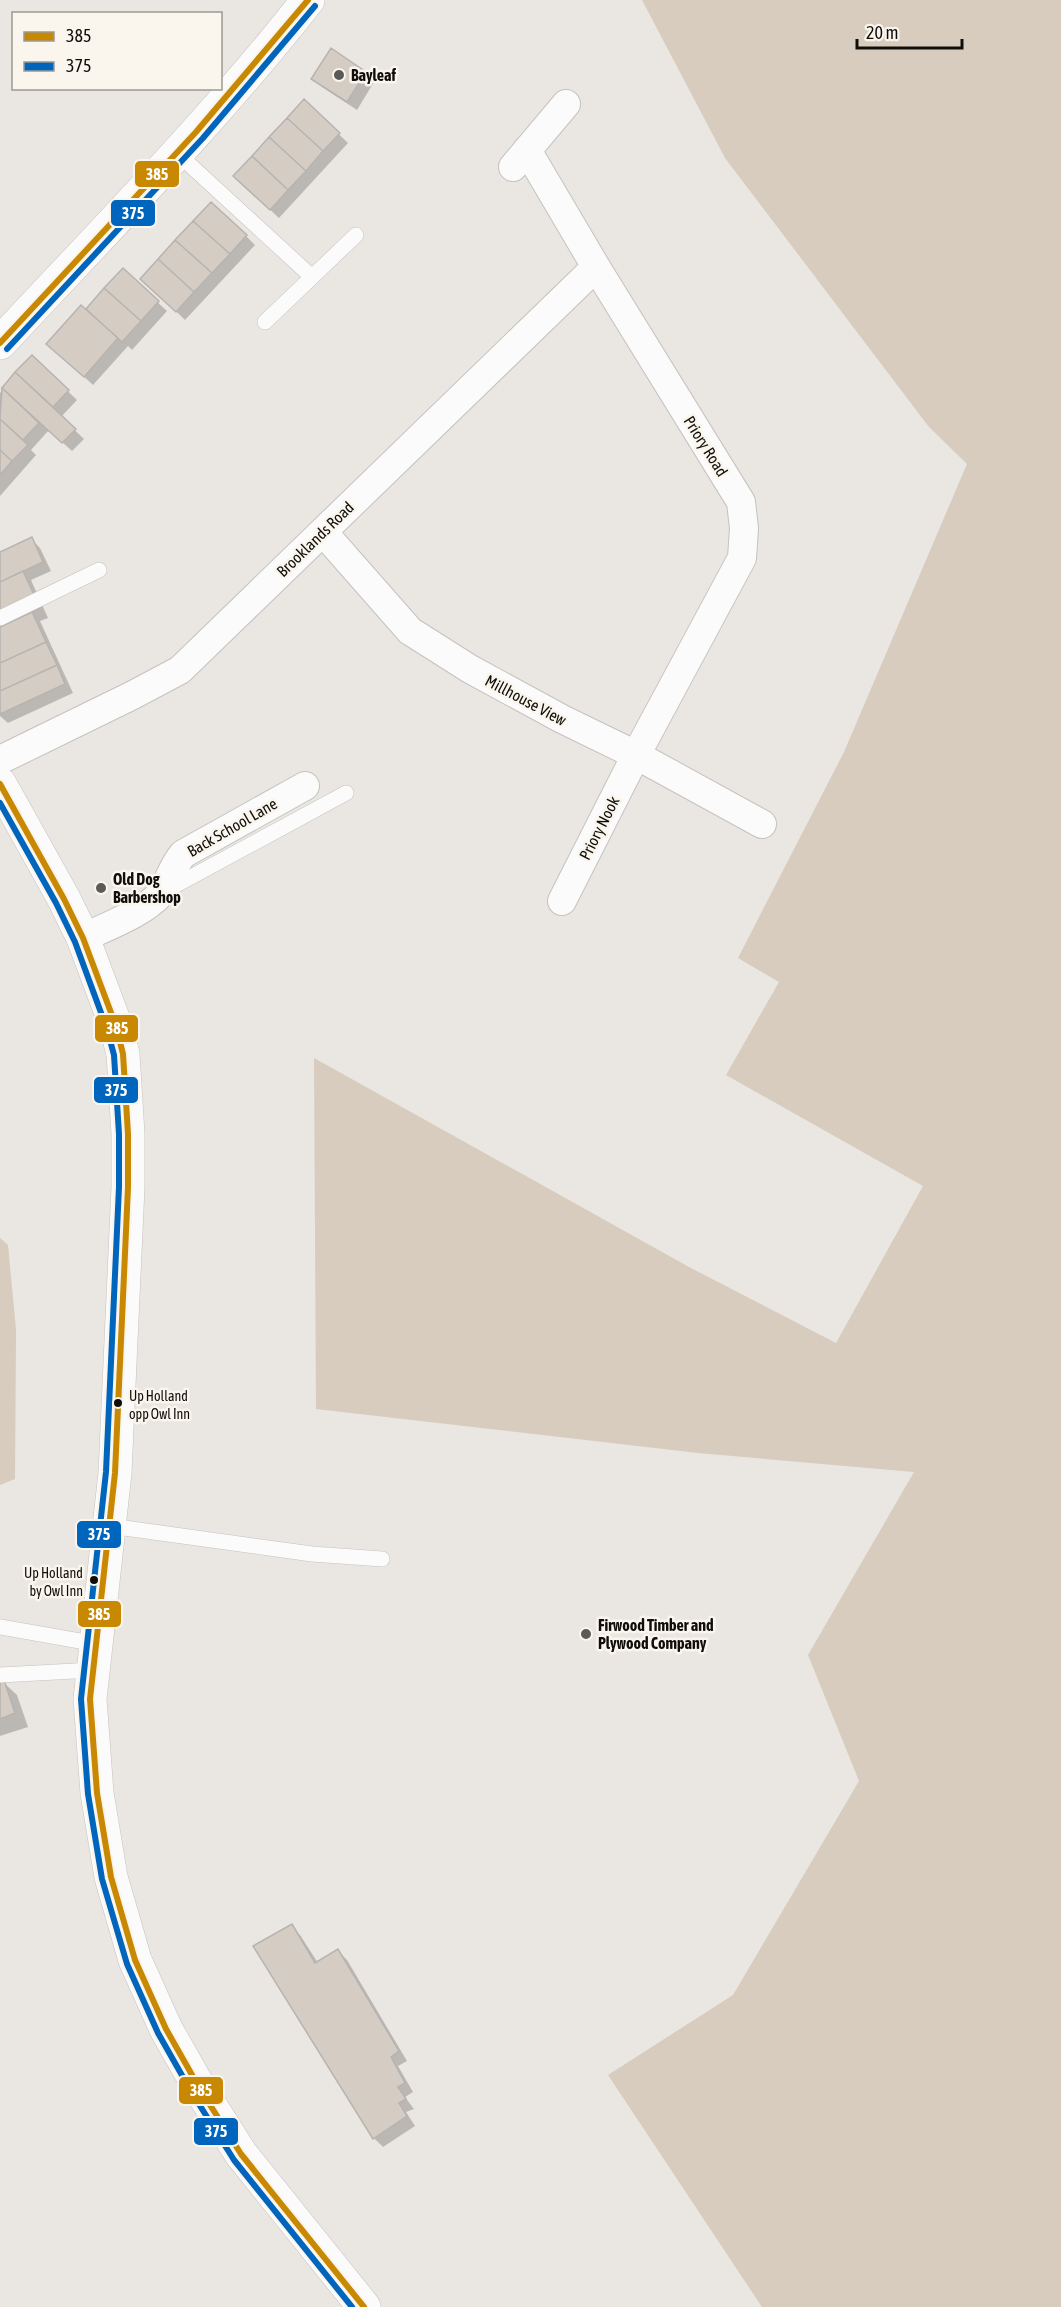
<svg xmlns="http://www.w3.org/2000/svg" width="1061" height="2307" viewBox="0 0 1061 2307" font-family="'Asap Condensed',sans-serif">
<rect width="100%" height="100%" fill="#eae6e2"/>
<!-- green -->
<path fill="#d7ccbd" d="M642 0H1061V2307H762L608 2075 733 1995 859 1781 808 1655 914 1472 698 1453 316 1409 314 1058 689 1267 836 1343 923 1186 726 1075 779 982 738 958 844 752 967 464 929 427 725 158Z
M0 1238 8 1245 16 1330 15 1479 0 1485Z"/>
<!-- shadow -->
<path fill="#0003" d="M365 73 374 82 357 110 322 87 313 79Z
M304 101 348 143 279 218 244 185Z
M246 236 255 245 185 320 151 287Z
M123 270 167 311 132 350 128 346 93 385 57 352 86 311Z
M32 357 77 400 61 417 84 439 72 451 49 430 31 450 36 455 0 496V393Z
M31 539 40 548 51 571 31 580 48 618 40 621 73 693 8 723 0 716V553Z
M3 1682 17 1695 28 1727 0 1736V1683Z
M291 1926 300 1935 318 1963 338 1951 347 1960 407 2061 398 2066 413 2092 405 2097 414 2109 406 2112 415 2126 383 2147 374 2138Z"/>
<!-- building -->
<path fill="#d5cdc4" stroke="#b6b3b0" stroke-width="1.5" d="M331 48 366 72 347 102 311 79Z
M304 99 340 133 323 151 287 118Z
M287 118 323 151 306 171 269 137Z
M269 137 306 171 288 190 252 156Z
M252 156 288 190 270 210 233 176Z
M211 202 247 235 230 254 193 221Z
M193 221 230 254 212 273 175 240Z
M175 240 212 273 194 292 158 259Z
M158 259 194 292 176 312 140 279Z
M123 268 159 301 141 321 104 288Z
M104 288 141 321 122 342 86 309Z
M81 305 118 338 84 377 46 344Z
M32 355 69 390 53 407 15 372Z
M15 372 76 429 62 443 2 388Z
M2 388 39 423 23 440 0 419Z
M0 419 28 445 12 461 0 450Z
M0 450 12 461 0 475Z
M32 537 43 562 0 582V552Z
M23 571 40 608 0 627V582Z
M32 612 46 642 0 663V627Z
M46 642 57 665 0 691V663Z
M57 665 65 684 0 714V691Z
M4 1680 15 1713 0 1719V1682Z
M292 1924 315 1963 338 1949 399 2051 391 2057 405 2083 398 2087 406 2099 399 2103 407 2116 373 2139 253 1946Z"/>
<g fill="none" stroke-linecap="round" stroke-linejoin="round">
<defs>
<path id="lane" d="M177 153 312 277
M265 322 356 235
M0 618 99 570
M167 890 346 793
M110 1526 312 1554 382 1559
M0 1627 97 1644
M0 1675 93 1670"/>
<path id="street" d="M527 150 596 267 741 502 744 528 742 558 636 755 562 901
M513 167 566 104
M323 532 410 631 470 669 562 719 636 755 762 824
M0 760 133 695 180 670 596 267
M83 938C105 927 144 913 160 894 169 882 172 867 183 854L305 786"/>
<path id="primary" d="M0 343C104 231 213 121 308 0
M0 784 64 899 83 938 116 1026 123 1054 128 1134V1187L115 1473 90 1699 97 1793 111 1877 135 1960 166 2029 200 2089 241 2154 364 2307"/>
</defs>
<!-- lane casing -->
<use href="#lane" stroke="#c5c2bf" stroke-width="16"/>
<!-- street casing -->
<use href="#street" stroke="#c5c2bf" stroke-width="30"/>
<!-- primary casing -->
<use href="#primary" stroke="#c5c2bf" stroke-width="34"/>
<!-- lane -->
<use href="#lane" stroke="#fcfbfb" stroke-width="15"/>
<!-- street -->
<use href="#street" stroke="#fcfbfb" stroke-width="28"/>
<!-- primary -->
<use href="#primary" stroke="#fcfbfb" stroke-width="33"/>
<defs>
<path id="bus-1" d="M0 343 196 132 308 0
M0 784 64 899 83 938 116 1026 123 1054 128 1134V1187L115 1473 90 1699 97 1793 111 1877 135 1960 166 2029 200 2089 241 2154 364 2307"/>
<path id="bus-2" d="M7 349 203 138 315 6
M0 803 56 903 75 942 107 1029 114 1055 119 1134V1187L106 1472 81 1699 88 1794 102 1879 127 1964 158 2033 192 2093 234 2160 352 2307"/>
</defs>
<!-- bus-1 casing -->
<use href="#bus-1" stroke="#faf5ed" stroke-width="10"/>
<!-- bus-2 casing -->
<use href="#bus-2" stroke="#faf5ed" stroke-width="10"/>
<!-- bus-1 -->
<use href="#bus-1" stroke="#c98802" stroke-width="6"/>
<!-- bus-2 -->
<use href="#bus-2" stroke="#0065bd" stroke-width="6"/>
</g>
<!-- markers -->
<g fill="#5c5a56" stroke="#faf5ed" stroke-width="2">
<circle cx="339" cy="75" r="6"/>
<circle cx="101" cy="888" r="6"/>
<circle cx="586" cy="1634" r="6"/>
</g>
<g fill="#100e0b" stroke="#faf5ed" stroke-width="2">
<circle cx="118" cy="1403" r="5"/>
<circle cx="94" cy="1580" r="5"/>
</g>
<g text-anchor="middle" stroke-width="5" stroke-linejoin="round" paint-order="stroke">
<!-- bus labels -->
<g font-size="14" fill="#100e0b" stroke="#faf5ed" text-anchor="start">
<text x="129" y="1401">Up Holland<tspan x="129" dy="18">opp Owl Inn</tspan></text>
<text x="83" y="1578" text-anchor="end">Up Holland<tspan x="83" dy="18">by Owl Inn</tspan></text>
</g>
<!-- poi labels -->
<g font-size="16" font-weight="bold" fill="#100e0b" stroke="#faf5ed" text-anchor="start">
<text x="351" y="81">Bayleaf</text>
<text x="113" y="885">Old Dog<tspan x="113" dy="18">Barbershop</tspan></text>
<text x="598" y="1631">Firwood Timber and<tspan x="598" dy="18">Plywood Company</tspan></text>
</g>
<!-- street labels -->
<g font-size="16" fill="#100e0b" stroke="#faf5ed">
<text transform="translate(706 446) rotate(58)" y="6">Priory Road</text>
<text transform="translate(315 539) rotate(-44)" y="6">Brooklands Road</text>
<text transform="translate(526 700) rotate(28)" y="6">Millhouse View</text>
<text transform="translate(232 827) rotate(-30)" y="6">Back School Lane</text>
<text transform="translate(599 828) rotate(-63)" y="6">Priory Nook</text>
</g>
</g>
<g stroke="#faf5ed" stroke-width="2">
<rect x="134" y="160" width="46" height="28" rx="6" fill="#c98802"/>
<rect x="110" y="199" width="46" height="28" rx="6" fill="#0065bd"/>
<rect x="94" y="1014" width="45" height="29" rx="6" fill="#c98802"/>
<rect x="93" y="1076" width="46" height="28" rx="6" fill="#0065bd"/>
<rect x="76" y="1520" width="46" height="29" rx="6" fill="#0065bd"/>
<rect x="77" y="1600" width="45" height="28" rx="6" fill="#c98802"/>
<rect x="178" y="2076" width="46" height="29" rx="6" fill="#c98802"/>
<rect x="193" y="2117" width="46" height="29" rx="6" fill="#0065bd"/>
</g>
<g font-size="16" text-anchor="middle" font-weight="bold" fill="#fff">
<text x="157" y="180">385</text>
<text x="133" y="219">375</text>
<text x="117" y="1034">385</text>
<text x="116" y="1096">375</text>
<text x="99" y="1540">375</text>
<text x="99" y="1620">385</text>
<text x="201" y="2096">385</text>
<text x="216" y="2137">375</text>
</g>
<!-- legend -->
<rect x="12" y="12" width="210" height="78" fill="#faf5ed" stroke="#9c9993" stroke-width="1.5"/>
<rect x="24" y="32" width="30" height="9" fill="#c98802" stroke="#9c9993" stroke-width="1.5"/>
<text x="66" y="42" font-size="18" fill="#100e0b">385</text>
<rect x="24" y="62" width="30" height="9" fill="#0065bd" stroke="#9c9993" stroke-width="1.5"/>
<text x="66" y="72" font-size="18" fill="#100e0b">375</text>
<!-- scale -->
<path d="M857 39v9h105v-9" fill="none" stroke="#100e0b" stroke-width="3"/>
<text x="866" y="39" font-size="18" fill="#100e0b" stroke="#faf5ed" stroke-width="4.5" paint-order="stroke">20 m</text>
</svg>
